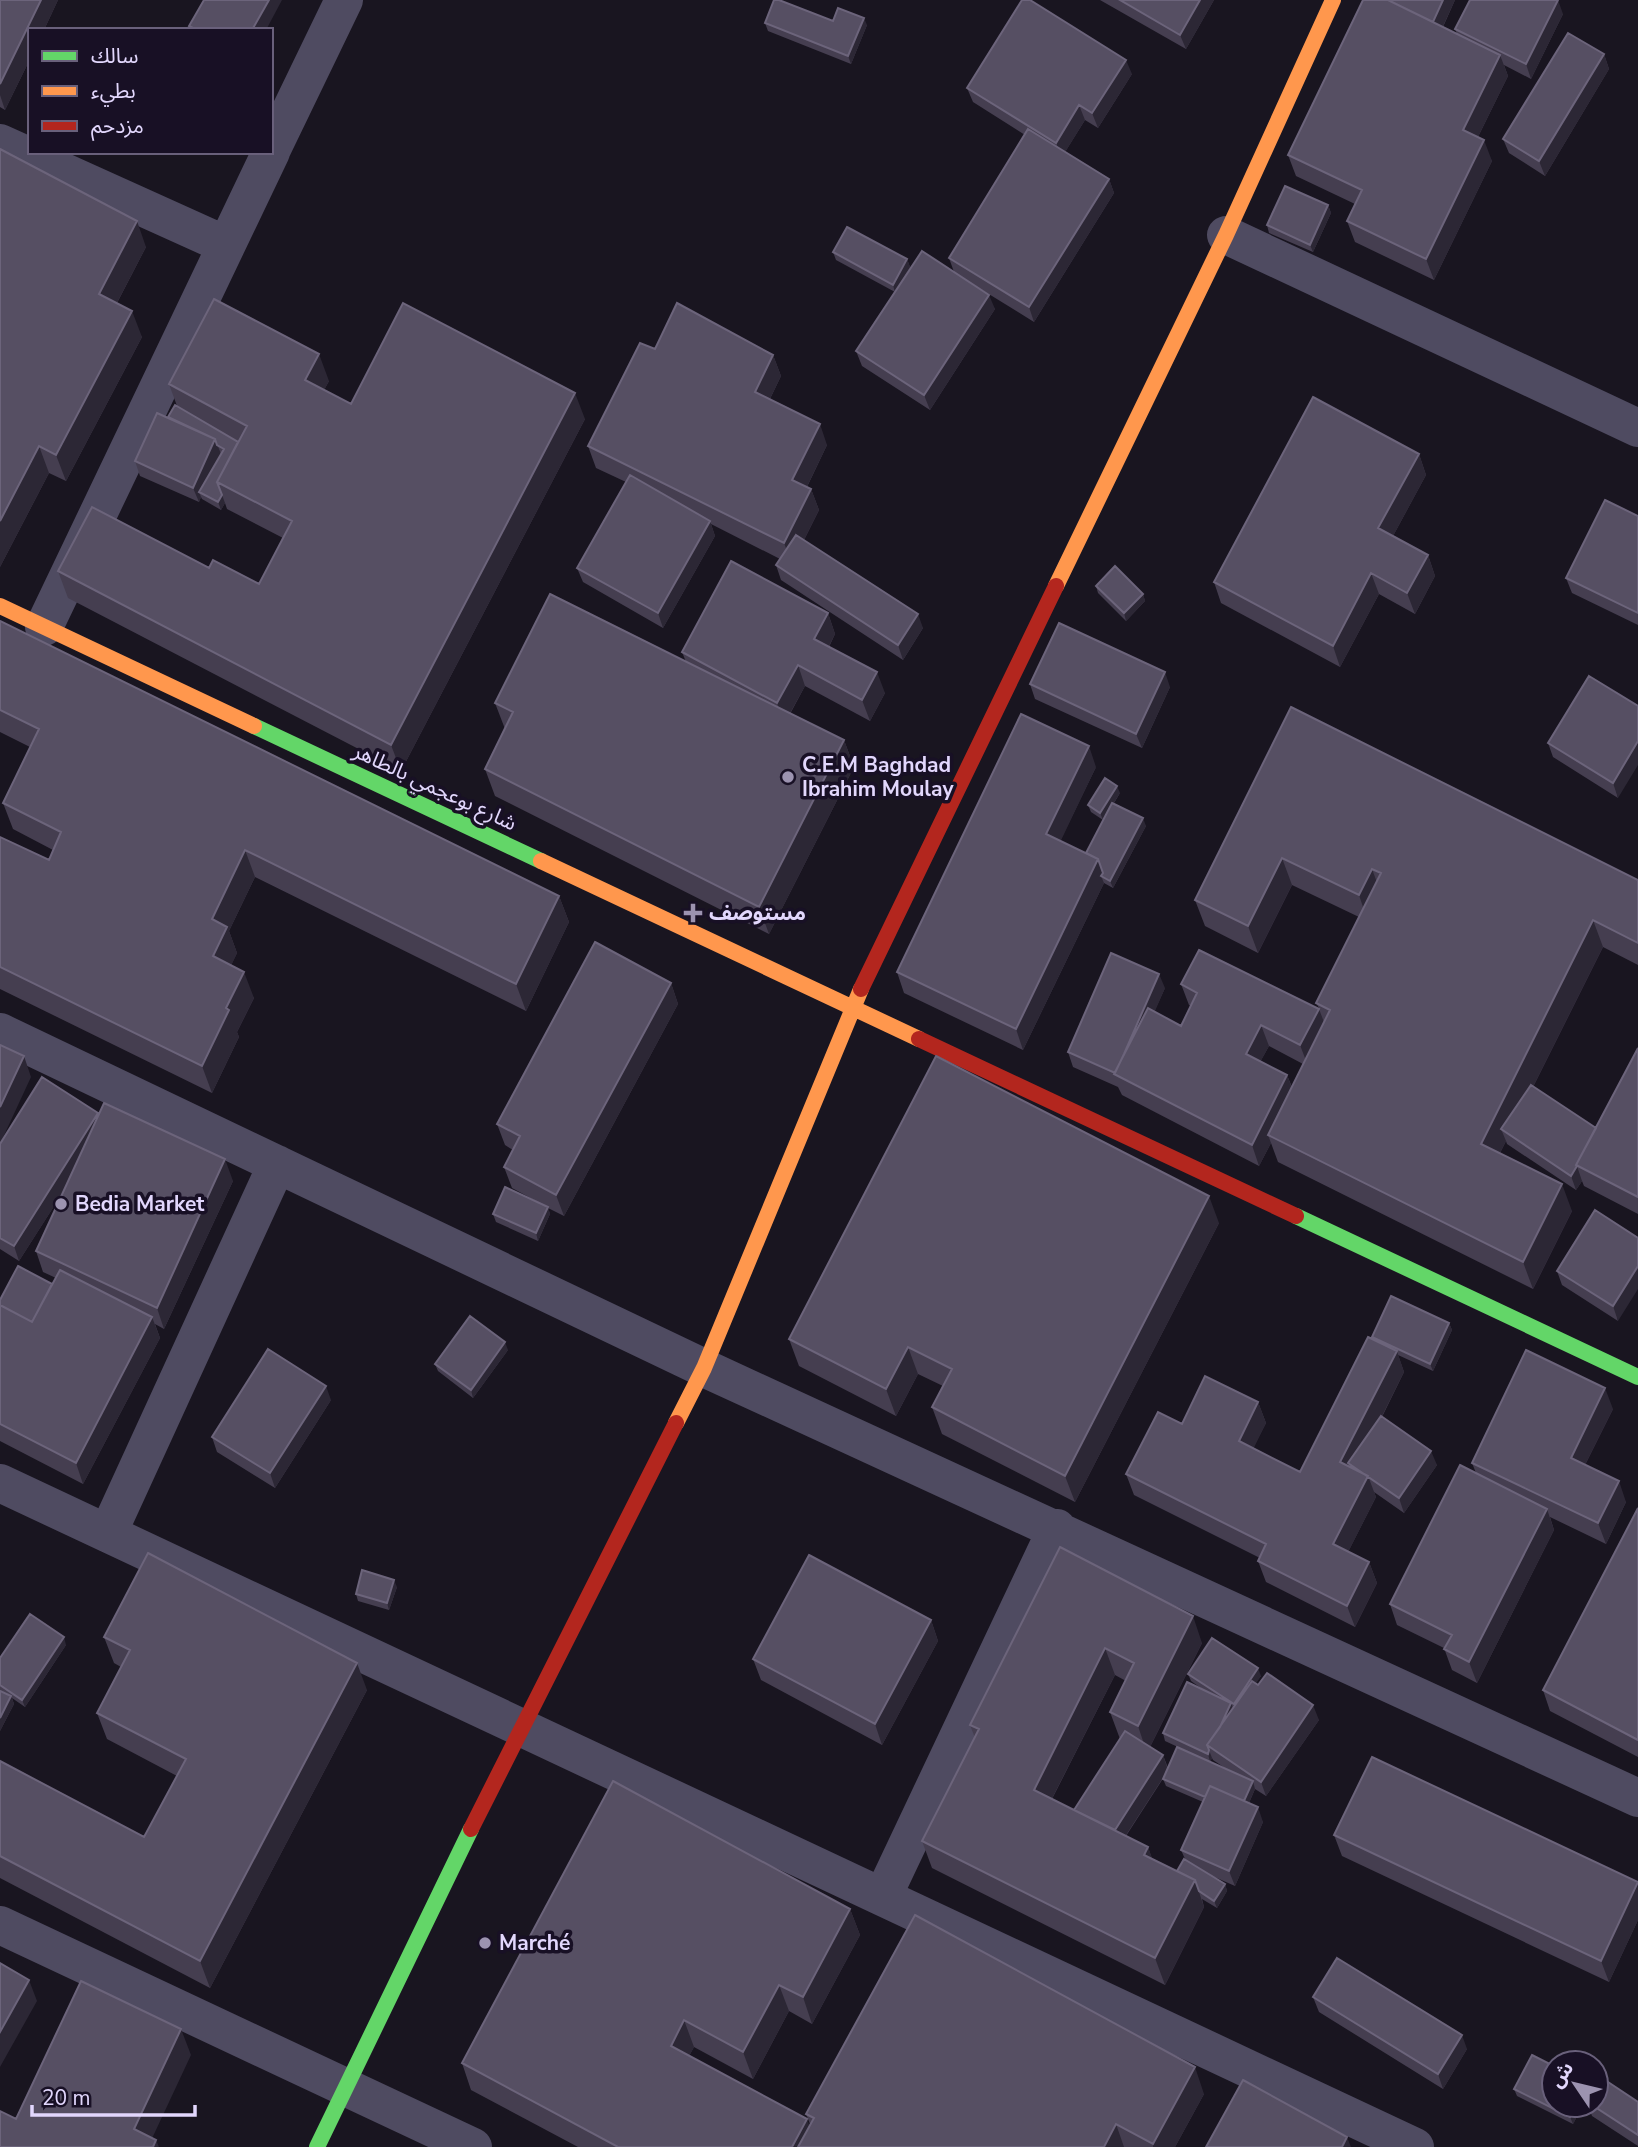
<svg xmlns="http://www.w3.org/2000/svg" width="1638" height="2147" viewBox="0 0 1638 2147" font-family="'Nunito Sans','Noto Sans Arabic',sans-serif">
<rect width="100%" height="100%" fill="#191520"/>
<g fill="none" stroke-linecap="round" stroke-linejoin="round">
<!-- street -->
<path stroke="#4f4b61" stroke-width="38" d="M0 143 226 245
M271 151 344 0
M1226 235 1638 428
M44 627 271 152
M0 1032 704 1368 1638 1798
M0 1483 1415 2147
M108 1533 277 1164
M883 1896 1057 1528
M0 1925 473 2147"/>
<!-- fast -->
<path stroke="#63d668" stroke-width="16" d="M254 726 541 861
M1296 1216 1638 1377
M317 2147 471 1829"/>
<!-- slow -->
<path stroke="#ff974d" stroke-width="16" d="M1056 586 1226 235 1333 0
M0 606 254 726
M541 861 919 1039
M676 1423 704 1368 861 989"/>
<!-- jam -->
<path stroke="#b3261e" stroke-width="16" d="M861 989 1056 586
M919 1039 1296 1216
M471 1829 676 1423"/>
</g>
<!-- wall -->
<path fill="#453e50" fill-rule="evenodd" d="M0 0H58L44 30H30V59L5 110 0 107Z
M1100 0H1214L1186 49Z
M1363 0H1455L1443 27 1457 34 1455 29 1563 14 1531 79 1504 65 1508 76 1478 137 1492 161 1434 280 1355 242 1347 221 1355 204 1296 176 1288 155Z
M833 21 867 25 851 64 768 31 765 23Z
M1604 54 1609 69 1545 176 1509 153 1503 139Z
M1132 74 1098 128 1085 120 1065 152 1109 179 1114 193 1034 322 979 288 995 309 930 410 862 366 856 351 895 292 836 260 833 252 907 259 910 267 899 287 954 272 949 258 1025 135 973 102 967 88Z
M0 149 146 247 117 303 142 337 66 481 49 473 0 567Z
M1328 205 1331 213 1313 252 1269 233 1267 225Z
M655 349 773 355 781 376 770 399 827 445 807 487 811 489 819 510 804 540 923 628 903 660 781 580 776 565 780 559 711 524 715 536 663 628 583 582 577 568 626 482 596 468 588 446Z
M329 381 324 390 351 404 585 419 401 771 68 598 58 571 209 568 259 584 283 538 227 509 225 503 221 510 202 499 201 497 199 502 140 476 135 461 177 406 169 384Z
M1419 454 1426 475 1393 536 1428 555 1435 576 1415 614 1379 594 1340 667 1221 603 1214 582Z
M1638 516V625L1572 593 1566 578Z
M1096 586 1143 594 1145 601 1126 621 1098 593Z
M828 613 835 634 829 647 885 693 870 721 805 686 790 714 844 740 854 767 769 934 495 796 485 769 505 729 495 703 686 662 682 652Z
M0 621 559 896 569 922 526 1011 255 877 229 931 237 953 231 965 254 998 237 1032 239 1037 212 1093 0 989V837L49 860 53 850 13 829 3 803 30 747 0 732Z
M1589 676 1618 798 1553 757 1548 743Z
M1030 684 1170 687 1142 748 1035 699Z
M1291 707 1638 880V965L1603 947 1533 1087 1596 1128 1638 1048V1214L1584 1186 1582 1181 1576 1190 1507 1144 1506 1141 1500 1153 1572 1211 1533 1289 1278 1162 1271 1143 1259 1166 1122 1095 1118 1087 1073 1067 1068 1052 1165 988 1154 1012 1181 1026 1191 1006 1189 1005 1181 984 1319 1008 1316 1003 1359 917 1292 885 1258 953 1205 926 1195 900ZM1269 1046 1303 1064 1292 1087 1287 1075 1260 1062Z
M1096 767 1060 841 1086 853 1103 820 1091 812 1088 805 1120 793 1114 803 1146 826 1113 888 1104 883 1023 1050 904 993 897 972Z
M671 983 678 1004 564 1216 548 1208 550 1214 538 1241 496 1222 493 1214 538 1202 512 1188 504 1167 513 1150 505 1145 497 1124Z
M98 1113 233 1181 164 1329 155 1324 160 1338 83 1484 0 1441V1300L52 1284 56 1278 43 1272 36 1251 63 1192 19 1261 0 1249V1144Z
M1595 1210 1618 1321 1562 1285 1557 1271Z
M1219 1223 1075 1502 942 1434 932 1407 943 1386 918 1374 896 1416 799 1366 789 1339Z
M1449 1323 1452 1330 1433 1371 1398 1355 1404 1372 1382 1417 1437 1465 1404 1513 1374 1492 1376 1497 1348 1552 1369 1562 1377 1583 1355 1627 1266 1582 1258 1561 1260 1558 1134 1495 1126 1474 1182 1424 1258 1402 1266 1423 1253 1448 1300 1472 1373 1339 1372 1337Z
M508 1350 473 1398 438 1371 435 1364Z
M331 1400 275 1488 217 1452 212 1437Z
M1613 1409 1585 1465 1626 1502 1606 1544 1550 1517 1554 1530 1477 1683 1452 1670 1444 1648 1397 1625 1390 1604 1476 1473 1472 1463Z
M1638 1508V1757L1550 1711 1543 1690Z
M1060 1547 1202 1643 1150 1747 1163 1755 1168 1768 1228 1770 1213 1760 1212 1758 1210 1762 1165 1741 1163 1733 1205 1691 1191 1681 1188 1674 1261 1676 1255 1683 1319 1720 1266 1796 1255 1789 1249 1803 1263 1822 1235 1886 1210 1875 1225 1884 1227 1891 1217 1908 1202 1899 1204 1907 1165 1985 932 1868 922 1841 975 1738 970 1725ZM1115 1675 1126 1681 1110 1712 1120 1739 1074 1810 1052 1799ZM1164 1777 1163 1779 1166 1786 1203 1802 1181 1850 1185 1859 1177 1871 1152 1859 1148 1847 1126 1836Z
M397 1587 389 1610 358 1601 356 1594Z
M931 1620 938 1641 882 1745 761 1680 753 1659Z
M104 1637 367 1690 210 1988 0 1878V1761L144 1837 177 1776 107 1739 97 1713 121 1667 114 1663Z
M66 1645 25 1707 12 1698 14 1704 0 1731V1658Z
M1334 1835 1638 1882V1920L1609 1982 1342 1856Z
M850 1909 860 1935 812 2024 789 2011 753 2079 694 2047 689 2056 810 2125V2124L806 2114 1204 2094 1175 2147H578L471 2090 462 2063Z
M1313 1997 1467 2049 1443 2089 1319 2012Z
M1514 2089 1554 2105H1583L1573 2124 1517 2096Z
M1638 2102V2146L1592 2116 1588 2105Z"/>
<!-- shaded-wall -->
<path fill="#2c2735" d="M41 0H58L44 30H30V59L5 110 0 95V84Z
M269 0H282L266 30H252Z
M1200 0H1214L1186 49 1180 35Z
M1443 0H1455L1438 37 1433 23Z
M1558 0 1563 14 1531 79 1526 64Z
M864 18 867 25 851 64 848 56Z
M1604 54 1609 69 1545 176 1539 161Z
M1500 55 1508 76 1471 151 1463 130Z
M1126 60 1132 74 1098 128 1092 113Z
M1079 105 1085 120 1062 157 1056 143Z
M1484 140 1492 161 1434 280 1426 259Z
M1109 179 1114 193 1034 322 1029 307Z
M1328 205 1331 213 1313 252 1310 245Z
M137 221 146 247 108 320 99 294Z
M907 259 910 267 895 293 893 285Z
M989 295 995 309 930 410 924 395Z
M132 311 142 337 66 481 56 455Z
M319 354 329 381 315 407 305 380Z
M773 355 781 376 763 413 755 392Z
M575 393 585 419 401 771 391 745Z
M820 424 827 445 800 501 792 480Z
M215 439 221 454 199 492 201 497 199 502 193 488Z
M39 446 49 473 0 567V521Z
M1419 454 1426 475 1386 549 1378 528Z
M811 489 819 510 792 564 784 543Z
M222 495 225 503 221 510 218 502Z
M710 521 715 536 663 628 658 613Z
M1428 555 1435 576 1415 614 1407 593Z
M1371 573 1379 594 1340 667 1333 646Z
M1143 594 1145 601 1126 621 1124 613Z
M828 613 835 634 822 660 814 639Z
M918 614 923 628 903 660 898 645Z
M798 665 805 686 784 724 777 703Z
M877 672 885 693 870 721 862 700Z
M1165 672 1170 687 1142 748 1136 734Z
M844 740 854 767 769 934 759 907Z
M1638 741V765L1618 798 1613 783Z
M1089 746 1096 767 1054 855 1046 834Z
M1117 786 1120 793 1103 820 1100 813Z
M1143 818 1146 826 1113 888 1110 881Z
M245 850 255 877 229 931 237 953 223 983 213 956 212 919Z
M1282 858 1292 885 1258 953 1248 926Z
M1098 859 1104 878 1101 876 1104 883 1023 1050 1016 1029Z
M1372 869 1382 896 1368 922 1359 895Z
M559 896 569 922 526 1011 516 984Z
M1593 920 1603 947 1509 1135 1501 1129 1506 1141 1491 1171 1481 1144Z
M244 972 254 998 237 1032 239 1037 212 1093 202 1066 226 1008Z
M1159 974 1165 988 1125 1080 1116 1073Z
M671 983 678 1004 564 1216 556 1195Z
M1319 1009 1327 1030 1308 1066 1300 1045Z
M1261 1025 1269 1046 1253 1075 1246 1054Z
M24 1056 31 1077 0 1144V1107Z
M1287 1075 1295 1096 1268 1135 1271 1143 1259 1166 1252 1145Z
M98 1113 104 1128 19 1261 14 1246Z
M225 1159 233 1181 164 1329 157 1308Z
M1577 1166 1582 1181 1576 1190 1571 1176Z
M1562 1184 1572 1211 1533 1289 1523 1262Z
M1209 1196 1219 1223 1075 1502 1065 1476Z
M548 1207 550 1214 538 1241 536 1233Z
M1638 1266V1289L1618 1321 1613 1306Z
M152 1317 160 1338 83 1484 76 1463Z
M1449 1323 1452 1330 1433 1371 1430 1364Z
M505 1342 508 1350 473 1398 471 1390Z
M908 1347 918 1374 896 1416 886 1389Z
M1397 1351 1404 1372 1356 1468 1348 1463 1352 1475 1340 1462Z
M326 1386 331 1400 275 1488 270 1473Z
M1605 1388 1613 1409 1578 1479 1571 1458Z
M1258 1402 1266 1423 1247 1462 1239 1441Z
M1431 1451 1437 1465 1404 1513 1399 1498Z
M1368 1476 1376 1497 1341 1566 1333 1544Z
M1619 1481 1626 1502 1606 1544 1598 1523Z
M1547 1509 1554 1530 1477 1683 1469 1662Z
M1369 1562 1377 1583 1355 1627 1347 1606Z
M394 1580 397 1587 389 1610 387 1603Z
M1193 1616 1202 1643 1147 1753 1138 1726Z
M931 1620 938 1641 882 1745 875 1724Z
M64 1637 66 1645 25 1707 22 1700Z
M1105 1648 1115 1675 1043 1816 1034 1790Z
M357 1663 367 1690 210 1988 200 1961Z
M1258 1668 1261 1676 1237 1712 1234 1704Z
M11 1696 14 1704 0 1731V1718Z
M1231 1703 1234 1711 1211 1747Z
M1313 1705 1319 1720 1266 1796 1261 1782Z
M1209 1750 1212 1758 1210 1762 1208 1754Z
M1163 1755 1168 1770 1117 1849 1112 1835Z
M1253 1781 1255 1789 1244 1814 1241 1806Z
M1258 1807 1263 1822 1235 1886 1229 1871Z
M1148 1847 1158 1874 1144 1855Z
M1195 1880 1204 1907 1165 1985 1155 1958Z
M1638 1882V1920L1609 1982 1601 1961Z
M1225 1884 1227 1891 1217 1908 1214 1901Z
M850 1909 860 1935 812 2024 803 1997Z
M29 1980 37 2001 0 2067V2032Z
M779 1985 789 2011 753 2079 743 2052Z
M684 2020 694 2047 680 2073 671 2046Z
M181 2029 191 2055 148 2147 134 2129Z
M1462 2035 1467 2049 1443 2089 1438 2074Z
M1195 2067 1204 2094 1175 2147H1153V2144Z
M1576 2105H1583L1573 2124 1570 2117Z
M807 2119 817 2146 816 2147H792Z
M1116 2124 1124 2147H1104Z
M1347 2137 1351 2147H1342Z
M156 2140 159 2147H153Z"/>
<!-- building -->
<path fill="#564f63" stroke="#6c647b" stroke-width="2" d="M0 0H41L0 84Z
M204 0H269L252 30H197L189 26Z
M774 0H779L833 21 838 8 864 18 848 56 765 23Z
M1022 0H1030L1126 60 1092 113 1079 105 1056 143 967 88Z
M1120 0H1200L1180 35Z
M1363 0H1388L1500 55 1463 130 1484 140 1426 259 1347 221 1362 190 1288 155Z
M1388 0H1443L1433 22Z
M1470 0H1558L1526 64 1455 29Z
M1568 33 1604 54 1539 161 1503 139Z
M1028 129 1109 179 1029 307 949 258Z
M0 149 137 221 99 294 132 311 56 455 39 446 0 521Z
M1285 186 1328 205 1310 245 1267 225Z
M847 227 907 259 893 285 833 252Z
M922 251 989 295 924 395 856 351Z
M214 299 319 354 305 380 351 404 403 303 575 393 391 745 58 571 92 507 209 568 213 560 259 584 292 521 217 482 247 426 169 384Z
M677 303 773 355 755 392 820 424 792 480 811 489 784 543 588 446 640 343 655 349Z
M1313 397 1419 454 1378 528 1428 555 1407 593 1371 573 1333 646 1214 582Z
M175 405 238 442 217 482 222 495 218 502 199 492 224 449 217 445 215 439 168 417Z
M157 413 215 439 193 488 135 461Z
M630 475 710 521 658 613 577 568Z
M1605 500 1638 516V613L1566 578Z
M796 535 918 614 898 645 776 565Z
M731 561 828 613 814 639 877 672 862 700 798 665 777 703 682 652Z
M1115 566 1143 594 1124 613 1096 586Z
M550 594 844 740 759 907 485 769 513 712 495 703Z
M0 621 559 896 516 984 245 850 212 919 227 927 213 956 244 972 226 1008 229 1010 202 1066 0 967V837L49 860 61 832 3 803 39 729 0 710Z
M1059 623 1165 672 1136 734 1030 684Z
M1589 676 1638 706V741L1613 783 1548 743Z
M1291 707 1638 880V943L1593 920 1481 1144 1562 1184 1523 1262 1268 1135 1330 1010 1316 1003 1381 873 1372 869 1359 895 1282 858 1248 926 1195 900Z
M1021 714 1089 746 1046 834 1098 859 1016 1029 897 972Z
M1105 778 1117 786 1100 813 1088 805Z
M1112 803 1143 818 1110 881 1101 876 1103 873 1098 859 1086 853Z
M595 942 671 983 556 1195 504 1167 520 1136 497 1124Z
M1199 950 1319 1009 1300 1045 1261 1025 1246 1054 1287 1075 1252 1145 1114 1074 1148 1008 1181 1026 1197 993 1181 984Z
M1111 953 1159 974 1124 1054 1115 1073 1068 1052Z
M0 1045 24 1056 0 1107Z
M1638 1048V1197L1576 1165Z
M936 1056 1209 1196 1065 1476 932 1407 952 1369 908 1347 886 1389 789 1339Z
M42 1077 98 1113 14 1246 0 1238V1144Z
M1531 1085 1596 1128 1576 1165 1577 1166 1571 1176 1501 1129Z
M104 1103 225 1159 157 1308 36 1251Z
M505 1187 548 1207 536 1233 493 1214Z
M1595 1210 1638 1238V1266L1613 1306 1557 1271Z
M18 1266 52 1284 32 1322 0 1305V1300Z
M60 1270 152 1317 76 1463 0 1424V1305L32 1322Z
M1391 1296 1449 1323 1430 1364 1372 1337Z
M470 1316 505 1342 471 1390 435 1364Z
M1368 1337 1397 1351 1340 1462 1368 1476 1333 1544 1369 1562 1347 1606 1258 1561 1266 1544 1126 1474 1158 1412 1182 1424 1205 1376 1258 1402 1239 1441 1300 1472Z
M268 1349 326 1386 270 1473 212 1437Z
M1526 1350 1605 1388 1571 1458 1619 1481 1598 1523 1472 1463Z
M1381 1416 1431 1451 1399 1498 1348 1463Z
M1460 1465 1547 1509 1469 1662 1444 1649 1452 1635 1390 1604Z
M1638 1508V1740L1543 1690Z
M1060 1547 1193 1616 1138 1726 1110 1712 1134 1663 1105 1648 1034 1790 1148 1847 1144 1855 1195 1880 1155 1958 922 1841 979 1729 970 1725Z
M148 1553 357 1663 200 1961 0 1856V1761L144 1837 186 1759 97 1713 130 1650 104 1637Z
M809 1555 931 1620 875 1724 753 1659Z
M362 1570 394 1580 387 1603 356 1594Z
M30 1614 64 1637 22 1700 0 1685V1658Z
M1212 1638 1258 1668 1234 1704 1188 1674Z
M1267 1673 1313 1705 1261 1782 1207 1745 1252 1681 1258 1685Z
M1187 1682 1231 1703 1220 1727 1207 1745 1209 1750 1208 1754 1163 1733Z
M0 1691 11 1696 0 1718Z
M1125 1731 1163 1755 1115 1830 1074 1810Z
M1177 1747 1253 1781 1244 1801 1210 1786 1205 1797 1163 1779Z
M1372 1757 1638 1882 1601 1961 1334 1835Z
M613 1781 850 1909 803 1997 779 1985 743 2052 684 2020 671 2046 807 2119 792 2147H618L462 2063Z
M1210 1786 1258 1807 1229 1871 1181 1850Z
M1184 1859 1225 1884 1214 1901 1199 1891 1195 1880 1177 1871Z
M915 1915 1195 2067 1153 2144 1116 2124 1104 2147H798L814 2118 806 2114Z
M1337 1958 1462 2035 1438 2074 1313 1997Z
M0 1963 29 1980 0 2032Z
M81 1981 181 2029 134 2129 156 2140 153 2147H0V2111L16 2119Z
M1532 2055 1554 2066V2105H1576L1570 2117 1514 2089Z
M1602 2078 1638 2102V2135L1592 2105H1596V2088Z
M1243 2080 1347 2137 1342 2147H1206Z"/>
<!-- markers -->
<g fill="#9c93b0" stroke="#181025" stroke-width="2.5">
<circle cx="788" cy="777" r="7"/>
<path d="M689.5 902.5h7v7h7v7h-7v7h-7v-7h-7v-7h7z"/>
<circle cx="61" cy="1204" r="7"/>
<circle cx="485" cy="1943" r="7"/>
</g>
<g text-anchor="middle" stroke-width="7" stroke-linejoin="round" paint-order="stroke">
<!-- poi labels -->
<g font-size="21" font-weight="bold" fill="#e2d7fd" stroke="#181025" text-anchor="start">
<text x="802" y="772">C.E.M Baghdad<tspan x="802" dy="24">Ibrahim Moulay</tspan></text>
<text x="709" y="920">مستوصف</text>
<text x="75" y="1211">Bedia Market</text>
<text x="499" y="1950">Marché</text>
</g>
<!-- street labels -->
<g font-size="21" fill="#e2d7fd" stroke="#181025">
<text transform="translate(435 787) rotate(25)" y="7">شارع بوعجمي بالطاهر</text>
</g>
</g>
<!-- legend -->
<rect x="28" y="28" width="245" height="126" fill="#181025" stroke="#69607b" stroke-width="2"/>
<rect x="42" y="51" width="35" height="10" fill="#63d668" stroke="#69607b" stroke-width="2"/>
<text x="91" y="63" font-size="21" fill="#e2d7fd">سالك</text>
<rect x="42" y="86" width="35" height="10" fill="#ff974d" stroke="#69607b" stroke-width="2"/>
<text x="91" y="98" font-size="21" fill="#e2d7fd">بطيء</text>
<rect x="42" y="121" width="35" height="10" fill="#b3261e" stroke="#69607b" stroke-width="2"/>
<text x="91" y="133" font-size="21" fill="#e2d7fd">مزدحم</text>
<!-- north arrow -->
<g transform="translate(1575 2084) rotate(305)"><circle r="33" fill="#181025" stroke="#69607b" stroke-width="2"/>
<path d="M0-5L12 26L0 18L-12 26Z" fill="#9c93b0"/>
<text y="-10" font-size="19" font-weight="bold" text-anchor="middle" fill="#e2d7fd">ش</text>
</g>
<!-- scale -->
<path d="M32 2105v10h163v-10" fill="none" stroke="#e2d7fd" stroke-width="3.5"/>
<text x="42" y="2105" font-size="21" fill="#e2d7fd" stroke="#181025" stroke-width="5" paint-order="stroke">20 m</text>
</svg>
